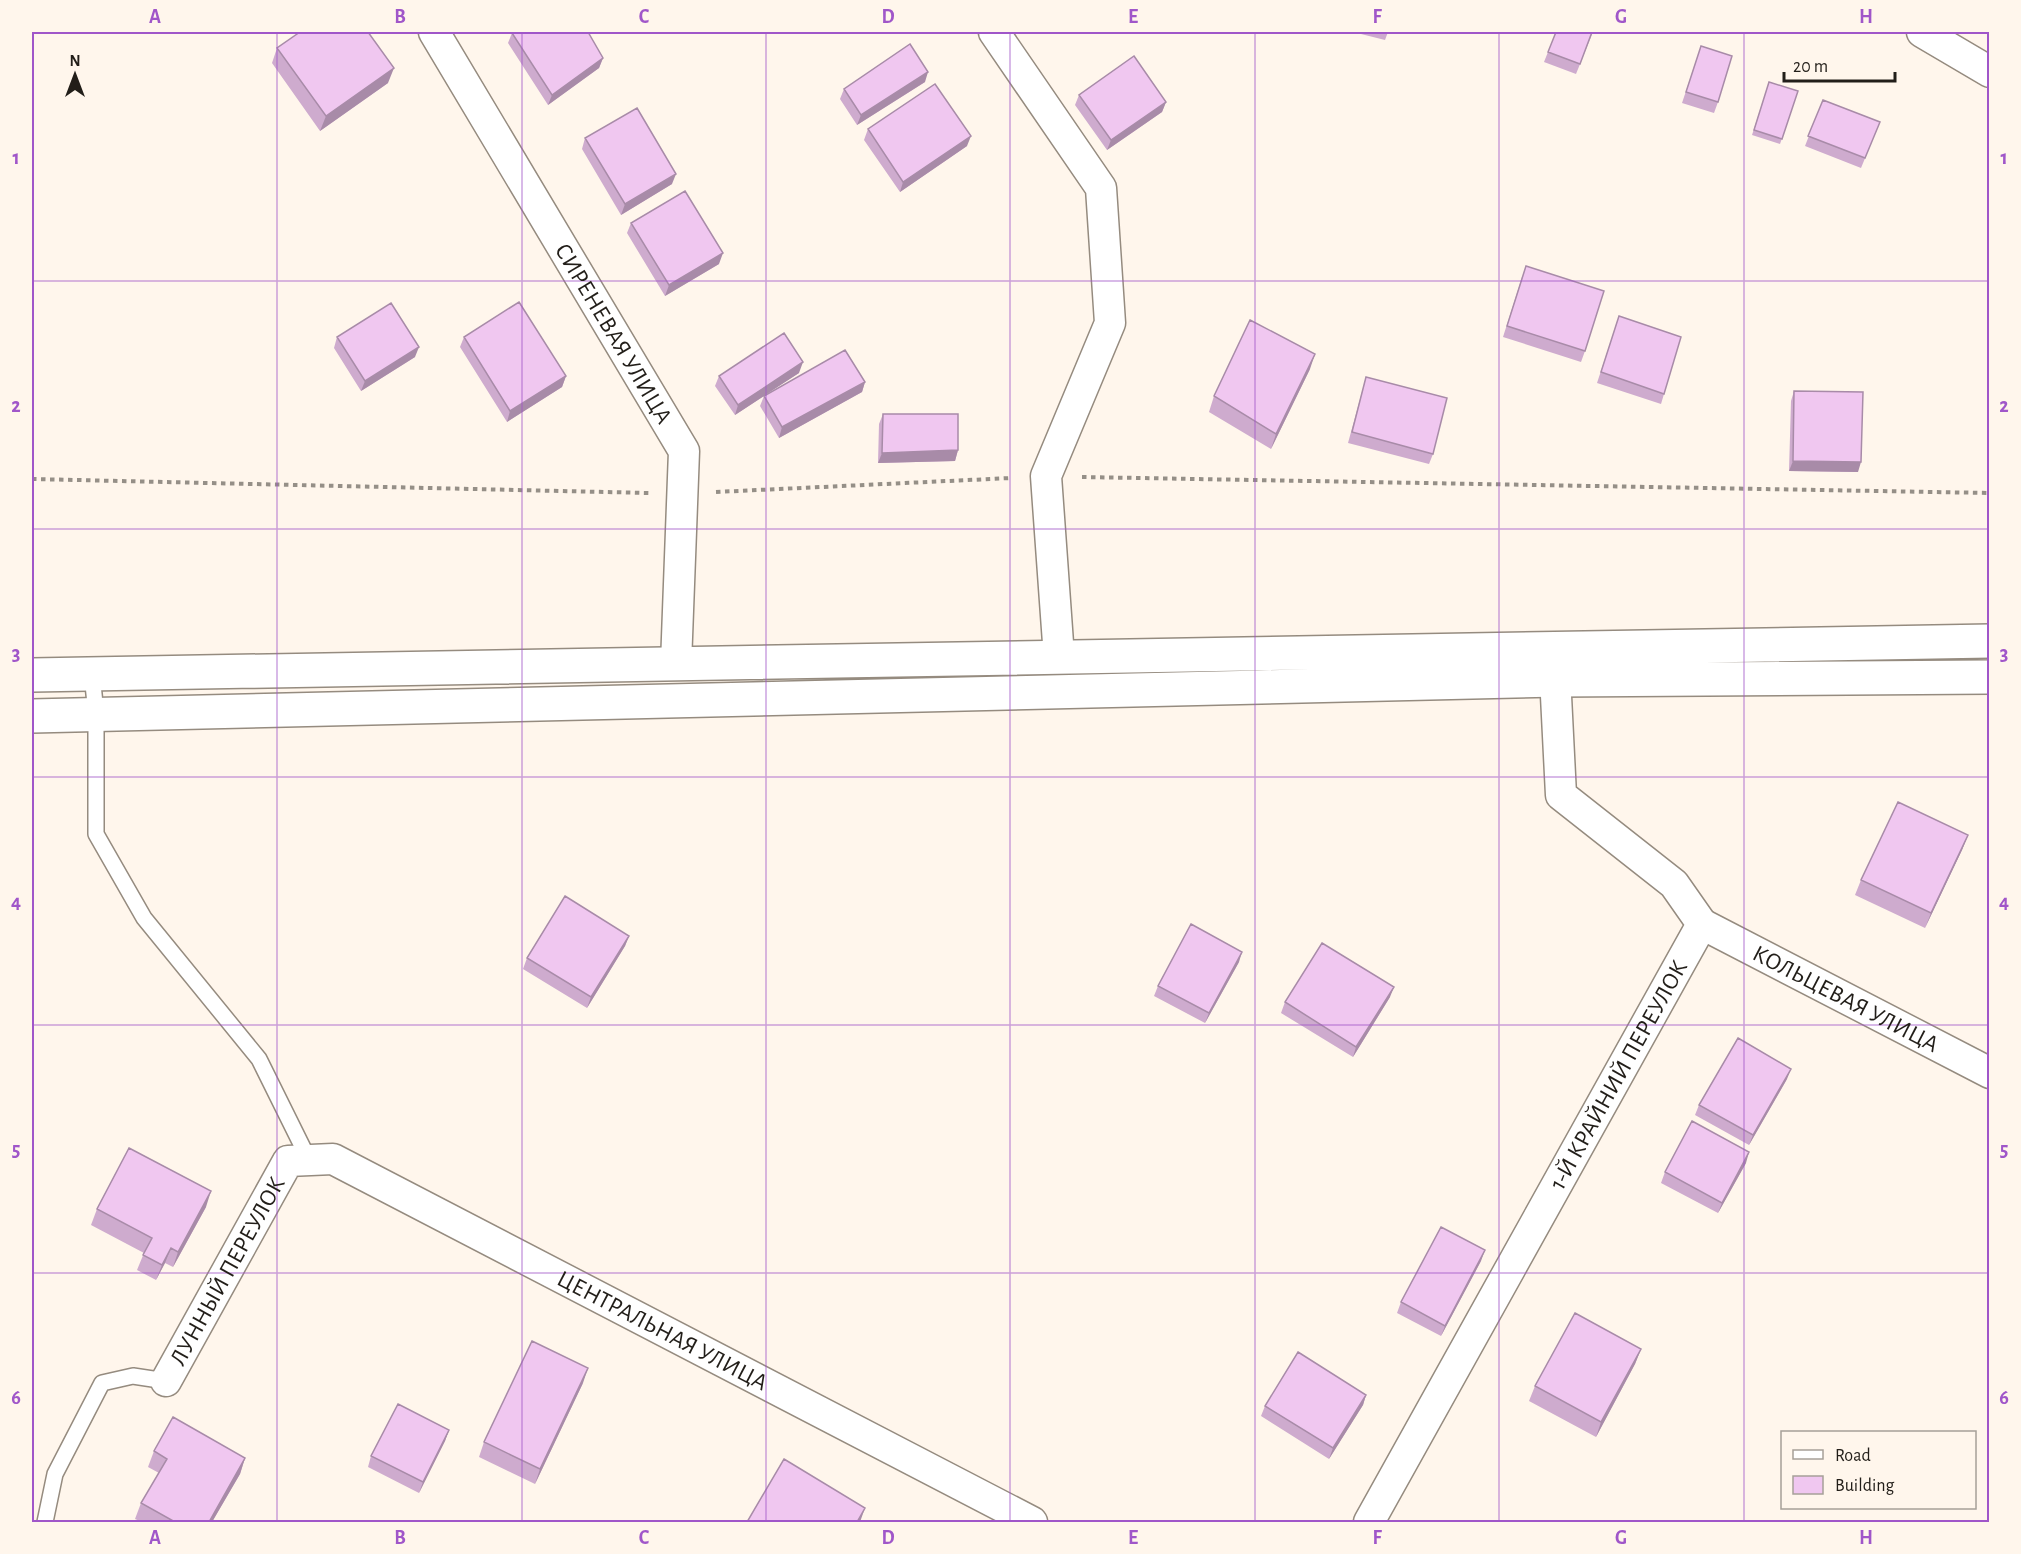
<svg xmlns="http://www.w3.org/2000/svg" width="2021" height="1554" viewBox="0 0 2021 1554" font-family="'Alegreya Sans',sans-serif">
<rect width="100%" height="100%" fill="#fff6ec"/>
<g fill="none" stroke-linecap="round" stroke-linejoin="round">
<defs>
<path id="lane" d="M92 674 96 714V834L144 918 259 1059 309 1160
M45 1522 55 1474 102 1383 133 1376 166 1381"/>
<g id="street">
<path id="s1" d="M434 32 684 451 676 664"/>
<path d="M994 32 1101 188 1110 323 1046 476 1059 657"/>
<path d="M1922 32 1990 72"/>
<path id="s2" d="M1702 924 1990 1073"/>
<path id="s3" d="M166 1381 288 1161 333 1159 1032 1522"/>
<path id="s4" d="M1369 1522 1702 924 1674 884 1561 795 1554 656"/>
</g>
<path id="secondary" d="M32 675 1990 641
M32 716 1557 680 1990 677"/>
</defs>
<!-- lane casing -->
<use href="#lane" stroke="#958b7f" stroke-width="18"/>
<!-- street casing -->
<use href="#street" stroke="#958b7f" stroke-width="33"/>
<!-- secondary casing -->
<use href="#secondary" stroke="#958b7f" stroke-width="36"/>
<!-- path -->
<path stroke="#958f87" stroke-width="4" stroke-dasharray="4.5 4.5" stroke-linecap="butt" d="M1082 477 1990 493
M32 479 649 493
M716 492 1011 478"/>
<!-- lane -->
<use href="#lane" stroke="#fff" stroke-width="15"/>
<!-- street -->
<use href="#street" stroke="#fff" stroke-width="30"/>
<!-- secondary -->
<use href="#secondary" stroke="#fff" stroke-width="33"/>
</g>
<!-- wall -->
<path fill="#ceabce" d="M1353 32H1388L1385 40Z
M1556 32H1593L1576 74 1544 62Z
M512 33 603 58 599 68 548 105 508 43Z
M1701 46 1718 102 1714 113 1682 103Z
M277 48 388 83 320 131 272 63Z
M925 82 857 125 840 99 844 89Z
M1769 82 1798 91 1780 144 1752 135Z
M1079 95 1166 102 1162 112 1107 150 1075 105Z
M1823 100 1880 122 1861 168 1805 146Z
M868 129 967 146 900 192 864 140Z
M585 138 672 184 621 215 582 149Z
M631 223 719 264 665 296 627 233Z
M1522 277 1585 351 1581 362 1503 337Z
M1619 316 1664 394 1661 404 1597 383Z
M337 337 415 357 361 391 334 348Z
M464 337 566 376 562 387 507 422 460 347Z
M1310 369 1271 449 1209 412 1214 396Z
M799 373 764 395 865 382 862 392 779 438 760 406 764 396 735 415 715 386 719 376Z
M1366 377 1433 454 1429 464 1348 443Z
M1794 391 1858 472 1789 471 1791 401Z
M883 414 958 450 955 461 878 463 879 424Z
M1968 835 1962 850 1925 928 1855 895 1861 880Z
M629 936 625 946 587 1008 523 969 527 958Z
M1239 962 1205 1023 1154 996 1158 986Z
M1390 997 1353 1057 1281 1013 1285 1002Z
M1787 1079 1749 1145 1695 1115 1699 1105Z
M1746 1163 1718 1213 1661 1183 1665 1172Z
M206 1207 173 1267 165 1263 156 1280 137 1270 144 1253 91 1225 97 1209Z
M1481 1261 1441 1336 1397 1313 1401 1302Z
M1641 1349 1635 1364 1596 1437 1529 1401 1535 1386Z
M583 1383 535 1484 479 1457 484 1442Z
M1366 1395 1363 1405 1329 1459 1261 1416 1265 1406Z
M449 1430 445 1441 419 1493 368 1467 371 1456Z
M154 1451 245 1458 240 1474 212 1522H142L135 1519 141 1503 159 1473 148 1467Z"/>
<!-- shaded-wall -->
<path fill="#a88ba8" d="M603 58 599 68 548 105 552 95Z
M394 68 388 83 320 131 326 116Z
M928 72 925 82 857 125 861 115Z
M1166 102 1162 112 1107 150 1111 140Z
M971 136 967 146 900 192 903 182Z
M676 174 672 184 621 215 625 204Z
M723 253 719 264 665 296 669 285Z
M419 347 415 357 361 391 365 381Z
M1315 354 1310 369 1271 449 1276 434Z
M803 362 799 373 735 415 738 405Z
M566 376 562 387 507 422 510 411Z
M865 382 862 392 779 438 782 427Z
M958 450 955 461 878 463 882 453Z
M1793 461 1861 462 1858 472 1789 471Z
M1968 835 1962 850 1925 928 1931 913Z
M629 936 625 946 587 1008 591 997Z
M1242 952 1239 962 1205 1023 1209 1013Z
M1394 987 1390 997 1353 1057 1356 1047Z
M1791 1069 1787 1079 1749 1145 1753 1135Z
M1749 1152 1746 1163 1718 1213 1722 1203Z
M211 1191 206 1207 173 1267 178 1252Z
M171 1248 165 1263 156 1280 162 1265Z
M1485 1250 1481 1261 1441 1336 1445 1326Z
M1641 1349 1635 1364 1596 1437 1601 1422Z
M588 1368 583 1383 535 1484 540 1469Z
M1366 1395 1363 1405 1329 1459 1333 1448Z
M449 1430 445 1441 419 1493 423 1482Z
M245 1458 240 1474 212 1522H209Z
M865 1508 860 1522H857Z"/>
<!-- building -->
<path fill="#f0c7f0" stroke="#a88ba8" stroke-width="1.5" d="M300 32H368L394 68 326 116 277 48Z
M514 32H588L603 58 552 95 512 33Z
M1556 32H1592L1580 64 1548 52Z
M910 44 928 72 861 115 844 89Z
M1701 46 1732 56 1718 102 1686 92Z
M1134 56 1166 102 1111 140 1079 95Z
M1769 82 1798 91 1782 139 1754 130Z
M935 84 971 136 903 182 868 129Z
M1823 100 1880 122 1865 158 1808 136Z
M637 108 676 174 625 204 585 138Z
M685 191 723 253 669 285 631 223Z
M1526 266 1604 291 1585 351 1507 326Z
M519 302 566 376 510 411 464 337Z
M391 303 419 347 365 381 337 337Z
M1619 316 1681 337 1664 394 1601 372Z
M1250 320 1315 354 1276 434 1214 396Z
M784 333 803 362 738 405 719 376Z
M845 350 865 382 782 427 764 396Z
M1366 377 1447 398 1433 454 1352 432Z
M1794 391 1863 392 1861 462 1793 461Z
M883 414H958V450L882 453Z
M1898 802 1968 835 1931 913 1861 880Z
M565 896 629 936 591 997 527 958Z
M1191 924 1242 952 1209 1013 1158 986Z
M1322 943 1394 987 1356 1047 1285 1002Z
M1738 1038 1791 1069 1753 1135 1699 1105Z
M1692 1121 1749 1152 1722 1203 1665 1172Z
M129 1148 211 1191 178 1252 171 1248 162 1265 143 1255 152 1238 97 1209Z
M1441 1227 1485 1250 1445 1326 1401 1302Z
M1575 1313 1641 1349 1601 1422 1535 1386Z
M532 1341 588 1368 540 1469 484 1442Z
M1298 1352 1366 1395 1333 1448 1265 1406Z
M398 1404 449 1430 423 1482 371 1456Z
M173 1417 245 1458 209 1522H175L141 1503 167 1459 154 1451Z
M784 1459 865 1508 857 1522H747Z"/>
<!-- grid -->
<path fill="none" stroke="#a056c9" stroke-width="1.5" stroke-opacity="0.55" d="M277 32V1522M522 32V1522M766 32V1522M1010 32V1522M1255 32V1522M1499 32V1522M1744 32V1522M32 281H1990M32 529H1990M32 777H1990M32 1025H1990M32 1273H1990"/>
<g text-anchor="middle" stroke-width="4.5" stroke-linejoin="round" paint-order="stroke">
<!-- street labels -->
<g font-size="24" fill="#221e19" stroke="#fff6ec">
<text dy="8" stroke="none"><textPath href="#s1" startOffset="351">СИРЕНЕВАЯ УЛИЦА</textPath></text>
<text dy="8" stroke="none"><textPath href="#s2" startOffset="162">КОЛЬЦЕВАЯ УЛИЦА</textPath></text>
<text dy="8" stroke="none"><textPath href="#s4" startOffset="512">1-Й КРАЙНИЙ ПЕРЕУЛОК</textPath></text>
<text dy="8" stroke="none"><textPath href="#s3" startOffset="126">ЛУННЫЙ ПЕРЕУЛОК</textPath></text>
<text dy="8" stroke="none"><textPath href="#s3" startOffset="668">ЦЕНТРАЛЬНАЯ УЛИЦА</textPath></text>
</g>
</g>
<!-- border -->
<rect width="2021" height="1554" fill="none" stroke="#fff6ec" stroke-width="66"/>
<!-- legend -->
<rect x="1781" y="1431" width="195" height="78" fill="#fff6ec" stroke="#a7a098" stroke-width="1.5"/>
<rect x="1793" y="1450" width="30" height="9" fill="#ffffff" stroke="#a7a098" stroke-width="1.5"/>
<text x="1835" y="1461" font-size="18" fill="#221e19">Road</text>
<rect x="1793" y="1476" width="30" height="18" fill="#f0c7f0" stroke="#a7a098" stroke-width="1.5"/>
<text x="1835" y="1491" font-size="18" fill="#221e19">Building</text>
<!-- north arrow -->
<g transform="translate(75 75)" stroke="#fff6ec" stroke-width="4.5" paint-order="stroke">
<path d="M0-4.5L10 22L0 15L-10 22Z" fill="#221e19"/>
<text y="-9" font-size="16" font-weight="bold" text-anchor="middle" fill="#221e19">N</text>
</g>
<!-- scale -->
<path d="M1784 72v9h111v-9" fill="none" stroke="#221e19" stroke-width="3"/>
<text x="1793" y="72" font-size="18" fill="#221e19" stroke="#fff6ec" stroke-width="4.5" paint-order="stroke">20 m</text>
<rect x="33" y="33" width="1955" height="1488" fill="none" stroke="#a056c9" stroke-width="2"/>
<g font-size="20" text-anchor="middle" font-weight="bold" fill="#a056c9">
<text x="155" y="23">A</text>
<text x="400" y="23">B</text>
<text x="644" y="23">C</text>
<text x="888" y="23">D</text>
<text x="1133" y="23">E</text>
<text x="1377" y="23">F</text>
<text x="1621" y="23">G</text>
<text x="1866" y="23">H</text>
<text x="16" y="164">1</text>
<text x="2004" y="164">1</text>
<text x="16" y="412">2</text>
<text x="2004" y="412">2</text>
<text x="16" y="660">3</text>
<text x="2004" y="660">3</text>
<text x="16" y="908">4</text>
<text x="2004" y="908">4</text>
<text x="16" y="1156">5</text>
<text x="2004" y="1156">5</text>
<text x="16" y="1404">6</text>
<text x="2004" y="1404">6</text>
<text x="155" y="1544">A</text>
<text x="400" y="1544">B</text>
<text x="644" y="1544">C</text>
<text x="888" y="1544">D</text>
<text x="1133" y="1544">E</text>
<text x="1377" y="1544">F</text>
<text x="1621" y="1544">G</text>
<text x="1866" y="1544">H</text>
</g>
</svg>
